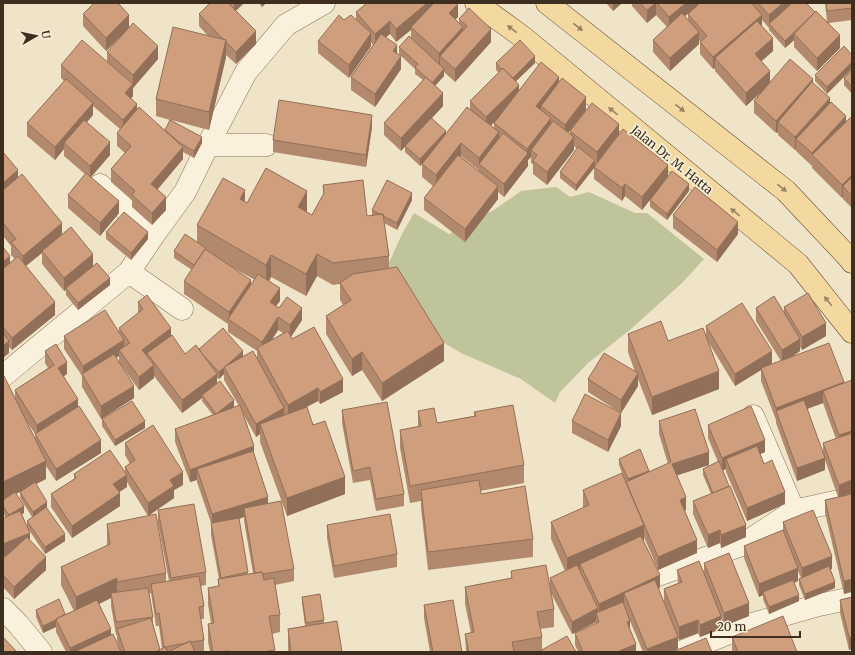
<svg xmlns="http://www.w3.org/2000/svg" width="855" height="655" viewBox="0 0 855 655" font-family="Merriweather,serif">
<rect width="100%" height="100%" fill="#f0e4c8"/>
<!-- cemetery -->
<path fill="#bfc49a" d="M556 187 570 197 589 192 635 213H647L704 259 683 282 631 329 588 363 560 392 555 403 521 379 463 354 432 336 387 267 402 234 414 213 449 234 494 210 521 191Z"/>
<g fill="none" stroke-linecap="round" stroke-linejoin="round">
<defs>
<path id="minor" d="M208 145H266
M100 185 153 236
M129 272 182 309
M3 376 129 272 153 236 185 192 208 145 246 72 286 25 324 3
M753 416 794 511
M658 575 742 545 794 511 852 498
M3 609 18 624 41 652
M681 652 752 624 819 605 852 598"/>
<path id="major" d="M476 3 524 38 798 264 852 332
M547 3 786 191 850 259 852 262"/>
</defs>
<!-- minor casing -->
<use href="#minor" stroke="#8d765c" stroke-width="23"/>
<!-- major casing -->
<use href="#major" stroke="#5b4430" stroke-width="23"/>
<!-- minor -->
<use href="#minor" stroke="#faf1dc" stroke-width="22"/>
<!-- major -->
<use href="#major" stroke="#f3d9a0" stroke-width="22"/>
</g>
<!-- wall -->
<path fill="#b2896c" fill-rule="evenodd" d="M210 3H244L236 11 256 44 236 64 226 55V57L209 130 171 120 202 143 194 158 183 152V159L157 190 166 210 152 225 132 207V200L111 182V169L125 153 117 146V133L120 129 93 106V115L87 122 110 155 91 177 119 213 100 236 68 208V195L85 174 64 156V149L55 160 27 136V123L64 81 61 78V65L107 62V52L123 34 106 51 83 26V14L129 26 158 59 133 88V87V96L131 98 137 109 165 130 170 120 156 116V99L207 35 199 26V14Z
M259 3H266L262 7Z
M606 3H622L613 11Z
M632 3H806L815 12 827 22 825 3H852V20L829 23 840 48 817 71 794 47V40L785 48 769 30V27V28L762 20V26L773 51 761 61 770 81 813 83 846 122 852 118V208L843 199V197L842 198 812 168V165V166L796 151V149L795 150 778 135V132L776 133 754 113V101L760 93 746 106 715 71V68L713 69 700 54V41L699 40V44L670 71 653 52V40L667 27 656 15 647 23 632 6ZM688 14V20L685 16Z
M356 12 458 17 455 19 459 23V19L491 42 455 82 444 72V76L435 86 443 106 432 118 446 134 470 109V101L499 73 496 70V63H535L516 81 519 90 559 82 586 110 568 133 570 134V131L619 134 668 177 689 191 667 220 650 207V200L657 191 642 210 625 196 622 201 594 179V167L576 191 560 178V172L577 149 574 146V150L547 185 533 174V164L531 163V157L528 160V166L504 197 498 192V199L465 242 424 210V198L433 186 422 177V164L427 158 420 166 405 152V146L401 151 384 135V123L423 80 415 74V69L399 54V47L411 38V29L396 42 390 34 386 37 397 53 401 69 375 107 351 90V77L373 45 371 42V46L349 78 318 53V41L344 20H356ZM494 123V128L491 125ZM460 156H461L479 170V171Z
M844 46 827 94 815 81V75Z
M852 70V94L844 85V78Z
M372 127 366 167 273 152V140Z
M3 152 18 178 62 234 93 266 110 285 78 310 66 295V290L64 291 42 264V253L26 266 55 315 12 350 9 347V353L3 358V247L10 263 15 259 11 255V246L3 236Z
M323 185 367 216 372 215V210L412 200 397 230 384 223 389 256V268L444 361 382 401 362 370 352 376 326 334V316L343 305 340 300V284L333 285 317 276 306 296 271 277 269 281 280 301 276 306 302 320 291 337 292 339 343 392 320 404 318 401 304 408 313 425 345 494 287 516 260 442V434L256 437 242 412 268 504 294 569V581L275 585 280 615V632L272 634 275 652H210L208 642V624L211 623 208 605V588L218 586V579H219L211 535V523L197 482V480L190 482 175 442V429L213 415 202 401V398L182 413 154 376V378L139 390 121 365 134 398 101 419 82 387V376L64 349V336L119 332V328L138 314V302L171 335 185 354 199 349 243 357H257V351L228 332V324L184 294V281L192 270 174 258V251L197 242V225L245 202 247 203 307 212 312 215 323 195ZM230 266 255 280 251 285ZM278 330 283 333 272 340ZM119 356V363L116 358ZM224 374V380L239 406 233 408 234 407 217 383V378L219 379ZM244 517V521L253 573 248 574 239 519Z
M673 215 738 234 717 262 673 228Z
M106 232 148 239 131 260 106 239Z
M784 307 826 336 802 350 800 347V351L792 357 844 383 852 380V493L843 496 852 494 844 594 825 513V500L838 497 825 460V470L797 481 776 423V420L761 381V370L735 386 709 343 719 389 652 415 638 379V386L621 413V426L608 452 572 433V421L621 413 588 392V379L635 372 628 352V334L668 341 706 336V326L772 363 769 365 781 361 756 321V308L784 312ZM823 403 836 439 823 443V454L807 409Z
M45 351 67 374 64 376 78 407 101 453 56 481 46 466V479L36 484 47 509 65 541 45 554 27 527 30 540 46 570 14 599 3 587V559L8 555 3 557V518L6 517 3 513V500L15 398V390L48 368 45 363ZM25 419 35 434V438ZM20 492V498L32 517 27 521V527L22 514 24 513 16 494Z
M342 410 404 494V506L376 511 370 480 353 483 342 423Z
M418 411 437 423 474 416V412L524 465V483L480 491 481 494 533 539V557L428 570 421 508V501L410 503 400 448V430L418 427Z
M102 419 145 428 115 446 102 426Z
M659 421 709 465 677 475 686 510 685 511 697 553 658 570 644 537V542L660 588H658L678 649 671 652H643L630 621V630L636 652H578L575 645V633L596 624V622L572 634 550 591V578L565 571 551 539V522L583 508V490L626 483 619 465V459L649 472 668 464 659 434Z
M708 425 765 452 760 454 764 464 785 504 747 521 726 472V469L722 470 746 537 721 548 720 543 708 548 693 514V501L711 494 703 475V469L718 462 708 438Z
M125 443 183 485 174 490V498L148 516 127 482V487L119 492 120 506 72 538 51 507V494L74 479V474L125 472V467L130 464 125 455Z
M158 510 206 572V585L201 586 204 606V619H201L204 640V652H66L56 632V627L43 633 36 617V610L65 614 74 611 61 585V567L107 546V524L166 573V582L169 581 158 523ZM151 593 156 626H159L162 649 160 650 153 624V617L149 594ZM111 598V606L116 635H117V641L120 649 111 635 99 604Z
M783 522 832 569H830L835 588 805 600 799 585V579L801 578 798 571V581L794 583 799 601 769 614 763 599V595L759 597 744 558V546L783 532Z
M327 525 397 554V567L334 578 327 538Z
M704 563 749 616 724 626 721 618V629L700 637 698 633 679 640 664 602V589L678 583 677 570 704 573Z
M511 571 554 609V627L540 629 542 637V650L576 652H466L465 634 471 633 465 604V587L511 578Z
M302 597 324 620V623L342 652H288V629L305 626 302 603Z
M852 597V649L849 650 840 613V600Z
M424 605 462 652H430L424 618Z
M732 637 797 652H733L732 650Z"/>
<!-- shaded-wall -->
<path fill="#916f58" d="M234 3H244L234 12Z
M262 3H266L262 7Z
M427 3H442L411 27V30L396 42V29Z
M613 3H622L613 11Z
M656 3V15L647 23V10Z
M686 3H700L669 30V17Z
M783 3H797L769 24V28V15Z
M458 4V17L449 26V13Z
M129 15V28L106 51V38Z
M762 15V28L715 58V68L713 69V57Z
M390 21V34L375 46V34Z
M463 27V40L440 56V65L439 66V53Z
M491 29V42L455 82V69Z
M256 31V44L236 64V52Z
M699 32V44L670 71V58Z
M371 33V46L349 78V65Z
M794 34V40L785 48V41Z
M840 35V48L817 71V58Z
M773 38V51L755 67V54Z
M226 40V57L209 130V112Z
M397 45V58L393 51Z
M158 46V59L133 88V75Z
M401 56V69L375 107V94Z
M535 56V63L511 86V79Z
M852 62V69L827 94V87Z
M444 69V76L432 89V83Z
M770 71V84L746 106V93Z
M559 77V89L541 106V113L536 106Z
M813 79V92L778 122V132L776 133V121Z
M133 84V96L125 106V93Z
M519 85V98L486 130V117Z
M443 93V106L401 151V138Z
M586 97V110L565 137V125Z
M830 98V110L796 139V149L795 150V137Z
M93 103V115L67 145 64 143V149L55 160V147Z
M137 104V117L123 133V120Z
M372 115V127L366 167V155Z
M846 116V128L812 155V166V153Z
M551 118V131L531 150V157L528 160V166L504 197V184L527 155V149Z
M619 124V137L597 165V152Z
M446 131V138L420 166V159Z
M499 132V145L479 165V158Z
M202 137V143L194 158V151Z
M574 137V150L547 185V172Z
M110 142V155L90 178V166Z
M461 143V156L436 188V175Z
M183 147V159L151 197V184Z
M595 160V167L576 191V185Z
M668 165V177L642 210V197Z
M18 170V183L3 195V183Z
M852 175V188L843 186V197L842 198V185Z
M625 184V196L622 201V188Z
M689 184V191L667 220V214Z
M498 186V199L465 242V229Z
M245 190V212L240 199Z
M307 191V213L298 207Z
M412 193V200L397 230V223Z
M166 197V210L152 225V213Z
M119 201V213L100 236V223Z
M738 222V234L717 262V250Z
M62 223V236L42 251V253L23 268V256Z
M148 232V239L131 260V253Z
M93 254V267L66 288V290L64 291V278Z
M317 254V276L306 296V274Z
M271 255V277L266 286V265Z
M10 256V269L3 275V262Z
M110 278V285L78 310V303Z
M251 280V293L229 320V312Z
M280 288V301L270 314V302Z
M55 302V315L12 350V338Z
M302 308V320L290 338V325Z
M278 317V330L262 355V342Z
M826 323V336L802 350V337Z
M171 328V341L147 353V359L142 350Z
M800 339V351L782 363V350Z
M124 340V353L119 350V356L84 378 83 377V366Z
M9 341V353L3 358V346Z
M444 343V361L382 401V383Z
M243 351V358L224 367Z
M772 351V363L762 370 761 368V370L735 386V374Z
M362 352V370L352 376V359Z
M67 362V374L58 380V368Z
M154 365V378L139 390V377Z
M224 367V374L219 379V372Z
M719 371V389L652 415V397Z
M638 373V386L621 413V400Z
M217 374V387L202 395V398L182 413V400Z
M343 379V392L320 404V392Z
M844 382V395L823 391V403L779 419 776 411V408Z
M134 386V398L101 419V406Z
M318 388V401L288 417V405Z
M78 399V412L37 437V425Z
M234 400V407L216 420V414Z
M284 408V421L260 424V434L256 437V424Z
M621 413V426L608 452V440Z
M145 421V428L115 446V440Z
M852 431V443L839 448V435Z
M101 440V453L56 481V469Z
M765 440V452L729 467 726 459V469L722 471V458Z
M254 446V459L197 469V480L190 482V470Z
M709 452V465L672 477V464Z
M825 458V470L797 481V468Z
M46 461V479L3 500V482Z
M649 471V477L628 486V479Z
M183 472V485L174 490V498L148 516V503L170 480Z
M127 475V487L113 496V484Z
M345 477V494L287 516V498Z
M852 480V493L839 498V485Z
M785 492V504L747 521V508Z
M120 493V506L72 538V526Z
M268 497V509L244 508V517L212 527V514Z
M686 497V510L680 513V500Z
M47 502V508L33 518V512Z
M24 506V513L9 522V515Z
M644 525V543L580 564V571L567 576V558Z
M746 525V537L721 548V535Z
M720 530V543L708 548V535Z
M30 533V545L3 557V544Z
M65 534V541L45 554V547Z
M697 540V553L658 570V557Z
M832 556V569L802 580V568Z
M46 557V570L14 599V587Z
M798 568V581L764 595 763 592V595L759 597V584Z
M660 575V588L628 603 624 593V605L599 617V604Z
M117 578V596L111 593V598L76 615V597Z
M852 579V592L844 594V581Z
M835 582V588L805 600V594Z
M799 595V601L769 614V607Z
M749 603V616L724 626V613Z
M598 608V619L596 613V622L572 634V622Z
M721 616V629L700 637V625Z
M56 620V627L43 633V626Z
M698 620V633L679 640V627Z
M630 621V633L627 622Z
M111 629V642L89 652H70V648Z
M678 637V649L671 652H647V649Z
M849 637H852V649L849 650Z
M636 644V652H617Z"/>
<!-- building -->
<path fill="#cf9f7d" stroke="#916f58" d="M94 3H118L129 15 106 38 83 14Z
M210 3H228L256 31 236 52 226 42V40L223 39 199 14Z
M367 3H427L396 29 390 21 375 34 356 12Z
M434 3H456L458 4 449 13 463 27 439 53 411 27Z
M640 3H656L647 10Z
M657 3H686L669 17Z
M700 3H751L762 15 713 57 700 42 707 36 688 14Z
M758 3H783L769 15Z
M792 3H806L815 12 785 41 769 24Z
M826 3H852V8L827 11Z
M469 8 491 29 455 69 440 56 467 26 459 19Z
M816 11 840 35 817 58 794 34Z
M682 13 699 32 670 58 653 40Z
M339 15 344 20 351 15 371 33 349 65 318 41Z
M757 21 773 38 755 54 770 71 746 93 715 58Z
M133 23 158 46 133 75 107 52Z
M173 27 226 40 209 112 156 99Z
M381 34 397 45 393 51 401 56 375 94 351 77Z
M409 36 444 69 432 83 415 67 418 64 399 47Z
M82 40 133 84 125 93 137 104 123 120 61 65Z
M520 40 535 56 513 78 503 68 502 70 496 63Z
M844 46 852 55V62L827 87 815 75Z
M790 59 813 79 776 121 754 101Z
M541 62 559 77 536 106 551 118 527 149 494 123Z
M503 68 519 85 486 117 470 101Z
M852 70V87L844 78Z
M426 77 443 93 401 138 384 123Z
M562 78 586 97 565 125 541 106Z
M66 79 93 103 55 147 27 123Z
M812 82 830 98 795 137 778 122Z
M279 100 372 115 366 155 273 140Z
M831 102 846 116 812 153 796 139Z
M592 103 619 124 597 152 570 131Z
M139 107 183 147 151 184 166 197 152 213 132 195 135 191 111 169 131 146 117 133Z
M467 107 499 132 479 158 461 143 436 175 422 164Z
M851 117 852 118V175L842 185 812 155Z
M431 118 446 131 420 159 405 146Z
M84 120 110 142 90 166 64 143Z
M170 120 202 137 194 151 180 143 165 130Z
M553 121 574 137 547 172 533 161 537 155 531 150Z
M623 129 668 165 642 197 625 184 622 188 594 167Z
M503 133 528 153 504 184 479 164Z
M578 147 595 160 576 185 560 172Z
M3 152 18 170 3 183Z
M458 155 498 186 465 229 424 198Z
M266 168 307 191 298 207 312 215 324 193 323 185 363 180 367 216 383 214 389 256 333 263 317 254 306 274 271 255 266 265 197 225 223 178 245 190 240 199 247 203Z
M672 171 689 184 667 214 650 200Z
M86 173 119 201 100 223 68 195Z
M22 174 62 223 23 256 11 242 16 239 3 223V190Z
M852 177V196L843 186Z
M387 180 412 193 397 223 383 216V214H380L372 210Z
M695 187 738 222 717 250 673 215Z
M124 212 148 232 131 253 106 232Z
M71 227 93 254 64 278 42 251Z
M185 234 206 248 194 265 174 251Z
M3 247 10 256 3 262Z
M205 249 251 280 229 312 184 281Z
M18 256 55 302 12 338 3 327V269Z
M97 263 110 278 78 303 66 288Z
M397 267 444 343 382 383 362 352 352 359 326 316 351 300 340 283 353 274Z
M258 274 280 288 270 302 279 308 287 297 302 308 290 325 278 317 262 342 228 319Z
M808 293 826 323 802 337 784 307Z
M147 295 171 328 142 350 154 365 139 377 119 350 130 343 119 328 143 309 138 302Z
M774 296 800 339 782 350 756 308Z
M742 303 772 351 735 374 706 326Z
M105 310 124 340 83 366 64 336Z
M661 321 668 341 703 328 719 371 652 397 628 334Z
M314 327 343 379 320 392 318 388 288 405 257 348 288 331 292 339Z
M223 328 243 351 219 372 203 355 199 349Z
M3 333 9 341 3 346Z
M172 335 185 354 196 345 217 374 182 400 147 353Z
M829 343 844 382 776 408 761 368Z
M56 344 67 362 58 368 78 399 37 425 15 390 54 365 45 351Z
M253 351 284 408 256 424 224 367Z
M604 353 638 373 621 400 588 379Z
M114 354 134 386 101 406 82 374Z
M3 374 46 461 3 482Z
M852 380V431L839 435 823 391Z
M220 381 234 400 216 414 202 395Z
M585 394 621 413 608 440 572 421Z
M804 400 825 458 797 468 776 411Z
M132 401 145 421 115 440 102 419Z
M387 402 404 494 376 499 370 467 353 471 342 410Z
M240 405 254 446 190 470 175 429Z
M513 405 524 465 410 486 400 430 421 426 418 411 434 408 437 423 476 416 474 412Z
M79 406 101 440 56 469 35 434Z
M751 406 765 440 722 458 708 425Z
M307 407 313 425 325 421 345 477 287 498 260 424Z
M695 409 709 452 672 464 686 497 680 500 697 540 658 557 626 482 671 462 659 421Z
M153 425 183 472 170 480 174 486 148 503 125 467 135 460 125 443Z
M852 433V480L839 485 823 443Z
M757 446 764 464 772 460 785 492 747 508 726 459Z
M640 449 649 471 628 479 619 459Z
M110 450 127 475 113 484 120 493 72 526 51 494 76 478 74 474Z
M253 451 268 497 212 514 197 469Z
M719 461 729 486 713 493 703 469Z
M622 473 644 525 567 558 551 522 589 505 583 490Z
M479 480 481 494 525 486 533 539 428 552 421 490Z
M35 482 47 502 33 512 20 492Z
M730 486 746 525 721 535 720 530 708 535 693 501Z
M15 492 24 506 9 515 3 506V500Z
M852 494V579L844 581 825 500Z
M281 501 294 569 263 574 262 572 255 573 244 508Z
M194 504 206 572 171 578 158 510Z
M46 507 65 534 45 547 27 521Z
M813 510 832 556 802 568 783 522Z
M20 511 30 533 3 544V518Z
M156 514 166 573 117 582V578L76 597 61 567 110 544 107 524Z
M390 514 397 554 334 566 327 525Z
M239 518 248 572 221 578 211 523Z
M783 530 798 568 759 584 744 546Z
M641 536 660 575 599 604 580 564Z
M27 537 46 557 14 587 3 575V559Z
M729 553 749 603 724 613 704 563Z
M699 561 721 616 700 625 698 620 679 627 664 589 682 582 677 570Z
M546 565 554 609 537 612 542 637 512 642 514 652H469L465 634 474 632 465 587 512 578 511 571Z
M577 565 598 608 572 622 550 578Z
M829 566 835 582 805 594 799 579Z
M262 572 264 580 274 578 280 615 269 616 275 650 263 652H229V651L213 652 208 624 214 623 208 588 219 586 218 579Z
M199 576 204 606 199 607 204 640 191 642 190 641 187 643 164 647 159 613 156 614 151 584Z
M655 580 678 637 647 649 624 593Z
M793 580 799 595 769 607 763 592Z
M148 588 153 617 116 622 111 593Z
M320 594 324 620 306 623 302 597Z
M852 597V637H849L840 600Z
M59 599 65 614 56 619V620L43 626 36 610Z
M97 600 111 629 70 648 56 619Z
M453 600 462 652H433L424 605Z
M623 602 630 621 627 622 636 644 617 652H583L575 633 599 622 596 613Z
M783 616 797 652H766V651L763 652H738L732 637Z
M151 618 160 650 155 652H125L117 629Z
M337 621 342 652H291L288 629Z
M113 634 121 652H74Z
M567 636 576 652H538Z
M3 637 17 652H3Z
M706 638 712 652H672Z
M190 641 195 652H168Z
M165 647 168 652H155Z"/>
<!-- one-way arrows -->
<defs><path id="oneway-solid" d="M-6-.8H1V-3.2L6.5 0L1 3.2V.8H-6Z"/></defs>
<g fill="#988460">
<use href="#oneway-solid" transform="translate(578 27) rotate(38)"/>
<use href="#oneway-solid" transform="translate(512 29) rotate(-143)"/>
<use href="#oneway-solid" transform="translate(680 108) rotate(38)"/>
<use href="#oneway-solid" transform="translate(613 111) rotate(-141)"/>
<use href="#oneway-solid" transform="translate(782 188) rotate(39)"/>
<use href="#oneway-solid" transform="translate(735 212) rotate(-141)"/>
<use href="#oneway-solid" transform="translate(828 301) rotate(-129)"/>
</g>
<g text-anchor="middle" stroke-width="3.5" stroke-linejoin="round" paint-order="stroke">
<!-- street labels -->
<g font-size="12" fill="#3d2e20" stroke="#f7eed8">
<text transform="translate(672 160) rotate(39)" y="4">Jalan Dr. M. Hatta</text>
</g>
</g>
<!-- border -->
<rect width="855" height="655" fill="none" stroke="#3d2e20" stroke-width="8"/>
<!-- north arrow -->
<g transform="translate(36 36) rotate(81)" stroke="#f7eed8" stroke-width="3" paint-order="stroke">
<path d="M0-3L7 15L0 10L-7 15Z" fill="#3d2e20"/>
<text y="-6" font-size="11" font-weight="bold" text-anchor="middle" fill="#3d2e20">U</text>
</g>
<!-- scale -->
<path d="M711 631v6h89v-6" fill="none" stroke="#3d2e20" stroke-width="2"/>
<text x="717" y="631" font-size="12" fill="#3d2e20" stroke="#f7eed8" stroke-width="3" paint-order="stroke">20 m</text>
</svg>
